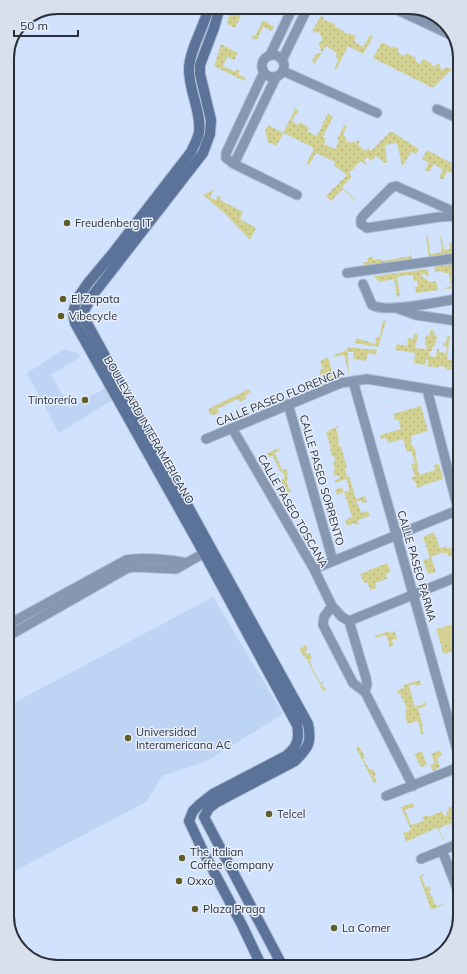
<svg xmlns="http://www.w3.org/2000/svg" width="467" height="974" viewBox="0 0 467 974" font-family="Mulish,sans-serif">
<defs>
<pattern id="grass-dots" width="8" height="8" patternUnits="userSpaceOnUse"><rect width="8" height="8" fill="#d3d192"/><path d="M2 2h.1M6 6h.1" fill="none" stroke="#b5b47f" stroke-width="1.8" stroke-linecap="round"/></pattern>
</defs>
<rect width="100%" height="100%" fill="#d0e2fe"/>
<!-- built -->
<path fill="#bed4f4" d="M64 349 80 354 79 358 51 375 70 408 107 387 114 399 59 433 27 373Z
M213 597 283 714 207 761 162 776 146 802 11 873 10 705Z"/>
<!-- grass -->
<path fill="url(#grass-dots)" d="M231 7H237L243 11 235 28 227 24Z
M321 16 324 18V20L335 24 334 26 344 31V32L348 35 349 33 356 36 354 41 363 47 370 35 373 37 363 54 348 46 336 70 334 68 339 59 335 57 337 53 326 46 314 65 312 59 315 58 314 55 322 52 318 43 323 40 319 32 316 33 312 31Z
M263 20 274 27 272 31 263 27 257 40 251 37 253 35 255 36Z
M382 42 392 48 393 46 399 49 398 53 405 56 407 53 416 58 415 61 420 64 423 59 431 63V65L435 67 437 63 439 64 441 69H443L447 67 452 69 433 88 373 58Z
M221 44 238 53 234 60 227 57 223 66 235 72 236 69 240 71 238 74 246 78 244 81 214 66Z
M296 107 297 110 299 111 297 114H296L292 121 298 125 300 122 309 128 307 131 317 136 328 113 333 117 323 137 326 139 324 144 335 149 339 141 337 140 344 125 347 126 343 135 346 137 345 140 351 143 353 141 356 143 358 140 360 142 358 145 366 151 368 148 371 151 391 131 419 149 416 154 411 152 404 164 402 166 397 143 385 145 387 162 385 163 376 156 371 161 367 157 364 161 367 164 366 165 361 161 349 173 352 177 342 187 356 200 355 201 343 189 331 201 326 196 347 175 341 171V170L334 166 335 162 316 153 309 165 306 164 314 148 284 133 276 146 268 142 265 131 268 125 283 133Z
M427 150 457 166V176L447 171 443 180 439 177 443 170 434 164 429 172 425 170 429 163 422 159Z
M214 189 210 197 216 200 218 195 221 197 220 200 243 212 240 219 256 228 250 240 223 212 203 195Z
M428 236 430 254 442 252 440 236H441L444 250 450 249 449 243 453 242 454 249H457V253L429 258 426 237Z
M409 238 412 260 364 268 363 262H368L367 258 373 257V260L381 259 382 261 411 256Z
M457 262V269L453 270 455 288 445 289V288L451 286 449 273H443L442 271 435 272 434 265Z
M428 269 429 277 424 273 421 276 430 282 436 281 438 290 416 293 415 287 418 286V281H414L413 275 397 277 400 296 397 297 394 279 379 282 374 276Z
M383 321H386L378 347 354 343 357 338 375 344 376 338H379Z
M416 328V334L418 335 415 348 426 349 427 345H425L426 335 430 336V330L435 331 434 335 437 336 435 346H433L432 351H430L429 356 436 357 437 349H439V352L446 353 447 347 443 346V343H446L447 336H450L447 359 458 361V368L452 367 451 370 446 369V367L439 366 438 368 428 366V360H426L425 365 414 363 415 353 395 350 397 344 407 346 408 338 413 339 414 334H416Z
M347 347 377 350 376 355 368 353 366 361 353 359 354 352H348L349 374 344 355 334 357V355L347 350Z
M328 357 334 379 324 383 319 371 323 369 320 361Z
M249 389 251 392 245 396 246 399 240 402 238 399 217 409 219 413 213 415 210 414 208 409Z
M421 406 428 431 411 436 412 441 410 442 415 449 419 475 435 470 434 465 439 464 443 479 421 486V487L417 488 415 481H413L412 478 415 476 411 464 415 463 411 451 407 452 403 439 388 443 386 438 381 439 380 435 401 429 398 419 395 420 393 414Z
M338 426V428L336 429 339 439 338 440 339 446H341L347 468 345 469 347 477 349 476 356 499 365 496 367 502 362 503 361 500 356 502 357 504H358L361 513 368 511 370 516 358 520 359 524 356 525 355 523 347 526 345 520 352 517 344 492 337 495 335 490 342 487 344 492 350 490 346 479 335 483V480L340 478 338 475 335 476 333 471 335 470 333 463 335 461 334 456H332L330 449 331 448 326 432Z
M279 448 280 450 275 453 282 470 286 469 288 474 287 476 288 480 286 481 291 492 287 493 280 480 285 478 282 471 280 472 273 456 268 457 267 453Z
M434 532 440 548 446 546 447 549 452 547 453 548 458 546V549L457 550 458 554 449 557 447 553 444 554V552L431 557 436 572 428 574 423 560 430 558 423 537Z
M387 563 391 572 386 574 387 579 375 583 377 588 370 590 367 582 364 583 360 574Z
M389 631 390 633 395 631 397 639 392 640 394 645 390 647 386 635 375 638V636Z
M459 640V653L456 652 455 651 443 654 441 645Z
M306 645 308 649 305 650 307 654 310 653 312 659 309 660 319 681 321 683 323 682 324 683 321 685V687L323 685 326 690 323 691 305 656 304 657 299 649Z
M420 680 421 685 416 686 415 684 409 686 415 707 424 704V702H425L426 706 418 709 423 725 422 726 424 734H421L418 721 407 724 405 711 407 710 403 698 402 699 400 693 398 694 397 690 404 688 403 685Z
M359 746 365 757 363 759 370 770 373 769 376 775 374 776 377 781 374 783 356 748Z
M440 750 442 755 437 758 440 767 433 771 430 765 435 763 431 754Z
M422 751 427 765 421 767 414 754Z
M460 802V819L454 821 453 824 457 834 455 835 451 824 442 826 443 827 439 829 444 840H443L438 829 436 828 406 842 403 833 411 830 401 807 413 803 414 807 405 810 411 825 424 821 422 817 428 815 429 817 442 811 444 816 447 815 446 812 449 811 448 808Z
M424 874V876L421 877 424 882 425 887 429 886 431 890 429 891 431 896 433 897 435 905 436 904 437 906 450 902 431 910 419 876Z"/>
<!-- park -->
<path fill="#d3d192" d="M457 623 459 629V640L441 645 436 629Z"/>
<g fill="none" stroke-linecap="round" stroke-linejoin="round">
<defs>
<path id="minor" d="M391 7 453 36
M270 55 293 7
M262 66a11 11 0 1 1 22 0a11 11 0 1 1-22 0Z
M282 60 308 7
M283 71 377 113
M264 72 226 153V158L234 164 297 195
M437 109 457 118
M234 164 276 77
M457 213 396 186 392 187 364 215 361 219V224L367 228 439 217 457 216
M347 273 457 258
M363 284 372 305C386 314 440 301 457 299
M399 309 416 315 457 321
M353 381 459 757
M427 389 458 509
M288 404 333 561
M232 428 314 569 332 606 342 617 349 621 366 678 367 684 365 692
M206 439 341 383 367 379 458 394
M314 569 458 510
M332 606 324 617 323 625 353 683 365 692 413 786
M349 621 459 576
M9 624 126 560C142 557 171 559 187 563
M10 635 126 569 134 567 176 569 204 553
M386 796 459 767
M442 850 460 896
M421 859 460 843"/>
<path id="secondary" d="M209 7C204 27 190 49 189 68 188 89 202 113 199 132 198 139 194 145 191 152L113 253 88 283 77 299 73 313 75 323 204 553 297 725C300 739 297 747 286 756L213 794 199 805 193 811 189 821 203 851 242 925 261 965
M220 7 214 28 200 65V74L211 120 210 134 203 153 92 296 84 311V318L308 724C312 743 308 748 295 761L217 802 209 808 204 817 282 965"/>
</defs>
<!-- minor casing -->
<use href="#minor" stroke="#afbed7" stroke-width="11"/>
<!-- secondary casing -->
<use href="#secondary" stroke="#afbed7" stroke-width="12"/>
<!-- minor -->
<use href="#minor" stroke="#8697b1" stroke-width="9"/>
<!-- secondary -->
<use href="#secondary" stroke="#5b7399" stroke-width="10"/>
</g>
<!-- markers -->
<g fill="#605d2a" stroke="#e7effa" stroke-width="1.5">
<circle cx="67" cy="223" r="4"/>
<circle cx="63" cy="299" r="4"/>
<circle cx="61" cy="316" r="4"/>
<circle cx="85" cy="400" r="4"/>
<circle cx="128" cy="738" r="4"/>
<circle cx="269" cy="814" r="4"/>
<circle cx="182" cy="858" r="4"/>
<circle cx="179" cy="881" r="4"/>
<circle cx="195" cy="909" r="4"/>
<circle cx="334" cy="928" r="4"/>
</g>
<g text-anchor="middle" stroke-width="3" stroke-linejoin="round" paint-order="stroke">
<!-- poi labels -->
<g font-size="11" fill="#2a303b" stroke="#e7effa" text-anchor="start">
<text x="75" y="227">Freudenberg IT</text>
<text x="71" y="303">El Zapata</text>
<text x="69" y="320">Vibecycle</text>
<text x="77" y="404" text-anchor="end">Tintorería</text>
<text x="136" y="736">Universidad<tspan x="136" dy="13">Interamericana AC</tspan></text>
<text x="277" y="818">Telcel</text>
<text x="190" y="856">The Italian<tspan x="190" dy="13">Coffee Company</tspan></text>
<text x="187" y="885">Oxxo</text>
<text x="203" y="913">Plaza Praga</text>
<text x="342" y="932">La Comer</text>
</g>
<!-- street labels -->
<g font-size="11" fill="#2a303b" stroke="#e7effa">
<text transform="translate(280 397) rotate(-22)" y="4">CALLE PASEO FLORENCIA</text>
<text transform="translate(149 430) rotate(60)" y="4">BOULEVARD INTERAMERICANO</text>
<text transform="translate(322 480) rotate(74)" y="4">CALLE PASEO SORRENTO</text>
<text transform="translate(293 511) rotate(60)" y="4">CALLE PASEO TOSCANA</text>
<text transform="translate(417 566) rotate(74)" y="4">CALLE PASEO PARMA</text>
</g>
</g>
<!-- crop -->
<path d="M0 0H467V974H0ZM58 14H409A44 44 0 0 1 453 58V916A44 44 0 0 1 409 960H58A44 44 0 0 1 14 916V58A44 44 0 0 1 58 14Z" fill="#d8e0eb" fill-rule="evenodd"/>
<path fill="none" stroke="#2a303b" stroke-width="2" d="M58 14H409A44 44 0 0 1 453 58V916A44 44 0 0 1 409 960H58A44 44 0 0 1 14 916V58A44 44 0 0 1 58 14Z"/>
<!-- scale -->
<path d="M14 30v6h64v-6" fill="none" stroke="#2a303b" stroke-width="2"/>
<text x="20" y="30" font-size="12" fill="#2a303b" stroke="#e7effa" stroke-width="3" paint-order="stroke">50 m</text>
</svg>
